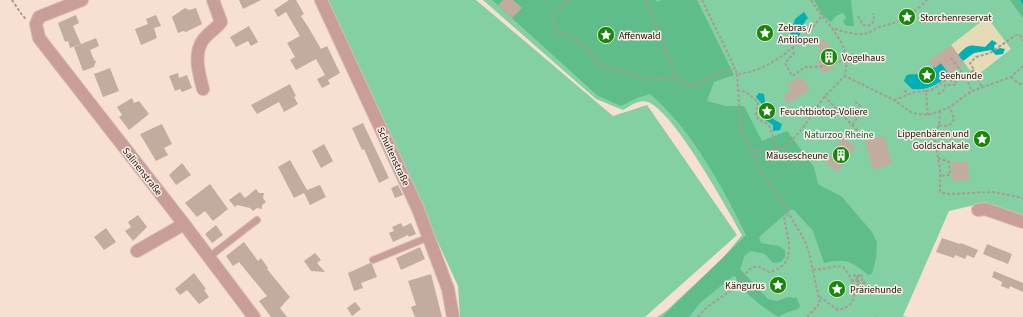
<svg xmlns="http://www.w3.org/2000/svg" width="1023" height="317" viewBox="0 0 1023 317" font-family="'Source Sans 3',sans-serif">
<rect width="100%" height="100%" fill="#f7dfd2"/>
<!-- green -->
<path fill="#83d0a4" d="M327 0H476L613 116 647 105 737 235 645 317H460L458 286Z
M483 0H1013L1023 11V216L983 203 949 211 903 316 908 317H657L666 311 723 258 742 235C726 207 675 113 648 102 638 99 631 106 623 110L596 99Z"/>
<!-- forest -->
<path fill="#5ebd8a" d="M492 0H656L657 2 661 0H697L734 75 714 82 707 101 725 106H744L762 141 787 131 814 167 818 184 842 197 872 232 877 242 876 259 872 274 868 275C852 261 845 258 824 263L813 231 794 210H790L759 237 761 243 779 246 785 250V257L781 262 773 263 765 254 751 251 745 255 740 269 768 299 777 301 788 297 797 298 800 306 798 309 788 312 778 317C767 310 737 289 736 277L733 276 700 303 689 317H662L746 235C722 186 692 130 650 94L637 98 621 106 598 96Z
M814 0H851L854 26H846L843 21 846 18 843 13 836 16 831 22 822 15Z
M1010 0H1023V18Z"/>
<!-- sand -->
<path fill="#e5dbb6" d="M987 17 1011 49 975 77 951 45Z"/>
<!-- water -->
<path fill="#00b0b5" d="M804 12 808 18C798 27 805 40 787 44L795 19Z
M992 40 997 43 994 46 995 50 1000 48 1005 49 1003 54 996 55 991 50 974 53 963 61 958 55C969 43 970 45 985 47Z
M941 63 949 74C940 84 927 91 912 89L904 81 906 76C913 72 921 77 929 74L931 69Z
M759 93 764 94 765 102 771 103 775 106 773 119 782 124 780 130 773 131V125L761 117 762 104 756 97Z"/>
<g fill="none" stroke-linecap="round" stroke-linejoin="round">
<!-- stream -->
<path stroke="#00b0b5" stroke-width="3" d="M1022 0 1023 2"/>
</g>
<!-- building -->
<path fill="#c2ac9f" d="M239 0H261L243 9Z
M289 0H296L304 14 301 16 310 30 321 49 327 46 340 73 328 80 330 84 322 88 317 79 325 75 316 59 296 70 290 60 295 57 287 43 300 36 286 12 278 17 274 10Z
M503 0H513L522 8 512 18 498 5Z
M185 8 189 10 196 8 202 24 186 32 183 31 178 33 172 17Z
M76 15 79 23 73 26 81 44 70 48 68 41 65 42 58 23Z
M156 15 161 26 154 28 157 38 141 45 135 29 148 24 146 19Z
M249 26 258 42 251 46 248 41 236 47 230 37Z
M96 38 99 46 90 50 94 60 96 61 94 67 83 71 74 47Z
M825 39 835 58H839L833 68 823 74 817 62 824 58 817 44Z
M951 45 964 63 949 74 941 63 935 68 929 61Z
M110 68 119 91 103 97 94 74Z
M178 73 179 78 187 75 192 88 182 92 180 89 175 91 169 76Z
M799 78 804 80 810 90 787 104 783 95 791 91 788 83Z
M290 84 296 96 294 97 298 104 284 112 279 102 257 114 251 105Z
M132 98 134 103 139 101 149 114 129 130 119 117 122 115 117 107Z
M363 123 389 178 379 183 364 149 362 150 352 128Z
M162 124 172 144 164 148 168 155 156 161 140 134Z
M884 136 892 164 873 170 865 141Z
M843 138 856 147 838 172 826 163Z
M324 144 333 161 321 168 312 151Z
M290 160 307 190 320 185 326 197 310 205 304 193 294 198 278 167Z
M951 162H968L969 181H952Z
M182 163 191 175 176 185 169 175Z
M210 184 228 209 213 221 205 211 197 217 185 203Z
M398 185 403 195 395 198 391 188Z
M256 189 259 193H264L263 198 266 202 262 205V209L257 208 253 211 250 208 237 205 235 207 229 200 240 192 245 198Z
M138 215 147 227 133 241 125 231 131 227 128 222Z
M401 223 403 227 411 223 416 234 409 237 408 235 393 242 389 233 394 231 392 227Z
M216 225 223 235 212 243 205 234Z
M106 228 116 242 104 250 94 237Z
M942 238 960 244 961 243 978 250 974 258 967 255 965 259 955 255 954 258 936 252Z
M244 242 258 261 261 258 268 268 267 269 290 297 280 308 287 317H271L259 301 267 296 239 262 233 266 226 256Z
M987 244 1012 254 1008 264 983 254Z
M420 247 425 259 401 270 396 258Z
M315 253 321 260 317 263 325 272 311 271 304 261Z
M370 263 372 264 377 277 361 283 363 288 354 291 348 273Z
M994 271 1023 283V292L1010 286 1009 289 1001 286 1002 282 992 277Z
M194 273 206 289 204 290 209 297 199 304 187 290 180 295 175 289Z
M431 274 442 317H415L411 307 416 305 408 281Z
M355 302 361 309 352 316 347 308Z"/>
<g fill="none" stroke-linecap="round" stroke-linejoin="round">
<defs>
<path id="service" d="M209 257 257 220
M373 260 429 237"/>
<path id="minor" d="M82 0 39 17 36 24 39 38 184 224 254 317
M321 0 418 209 448 289 453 317
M203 89C199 74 193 54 203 40 208 33 216 29 221 22L213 0
M978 210 985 209 1023 222
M137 251 184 224"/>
</defs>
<!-- service casing -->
<use href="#service" stroke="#d3beb2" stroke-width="8"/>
<!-- minor casing -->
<use href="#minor" stroke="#d3beb2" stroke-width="14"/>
<!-- path -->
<path stroke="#ac9a90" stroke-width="2" stroke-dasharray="3 2" stroke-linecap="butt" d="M12 0 22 15 27 20
M570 0 553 13 554 23 558 32C577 38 590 49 601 66L644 78 680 80
M646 0 675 74 680 80 693 86 715 75 735 68 737 74C772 71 800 43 821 17
M702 0 735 68
M811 0C827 27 852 41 845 76L894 100 912 113 928 115 948 108 972 91 1011 77 1023 66
M858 16 863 25 868 26 872 24 874 20 873 13
M835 29C845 32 858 36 868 33 872 32 875 28 879 27 899 23 913 14 927 0
M792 47 794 53 785 63 792 76 805 67H819L846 60
M951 58 965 76 974 70 970 63 976 57 990 53 1016 35H1020L1023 41
M974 70 982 87
M737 74 741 129 752 151 778 150 786 147 802 129 824 97 845 76
M1011 77 1018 83 1023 85
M737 90 746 92 758 102 756 115 758 119 769 125 778 150
M905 90 907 95
M926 91 934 89 949 77 965 76 972 91
M938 94 944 90 945 85H956V82L946 79
M824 96 865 138
M894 100 915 92 926 91 928 115
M940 111 939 125 934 136 940 169V192L949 194 993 192 1023 198
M852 125C858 118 861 113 859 104L855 102
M939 125 946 126 951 124 954 119 952 112 948 108
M752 151 759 170 783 203 805 241 809 253 820 303 807 317
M938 158 949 162 950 175 940 176
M813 269C824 271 834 264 843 267 856 281 862 306 838 310L820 297
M854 274 858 285 863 284 865 290H863L862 285
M856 278 862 276 861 274 858 276 857 274
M864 281 866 289 865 290
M851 282 860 280
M857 282 862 281V277
M859 286 860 291 863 290
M698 317 706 308 730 291 752 267H760L769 272C798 266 788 238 784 218L788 214
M875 317H876"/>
<!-- service -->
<use href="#service" stroke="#c99d99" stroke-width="6"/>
<!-- minor -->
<use href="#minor" stroke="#c99d99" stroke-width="12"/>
</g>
<!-- icons -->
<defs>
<symbol id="sight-disc" viewBox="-11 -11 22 22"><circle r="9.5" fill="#178908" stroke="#fdeee6"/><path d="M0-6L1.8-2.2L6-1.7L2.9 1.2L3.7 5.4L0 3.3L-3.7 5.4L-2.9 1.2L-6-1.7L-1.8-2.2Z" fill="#fff"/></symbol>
<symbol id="building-disc" viewBox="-11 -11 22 22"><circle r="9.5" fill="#178908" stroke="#fdeee6"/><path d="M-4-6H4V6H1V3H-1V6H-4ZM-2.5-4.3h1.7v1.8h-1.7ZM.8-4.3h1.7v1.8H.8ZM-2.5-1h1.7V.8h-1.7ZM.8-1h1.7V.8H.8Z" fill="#fff"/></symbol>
</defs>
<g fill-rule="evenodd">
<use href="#sight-disc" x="897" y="7" width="20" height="20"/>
<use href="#sight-disc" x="755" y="23" width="20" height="20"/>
<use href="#sight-disc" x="596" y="25" width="20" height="20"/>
<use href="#building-disc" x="819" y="47" width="20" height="20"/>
<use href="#sight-disc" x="917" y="65" width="20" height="20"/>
<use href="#sight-disc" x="757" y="101" width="20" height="20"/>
<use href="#sight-disc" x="972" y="129" width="20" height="20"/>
<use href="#building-disc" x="831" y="145" width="20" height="20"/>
<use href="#sight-disc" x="768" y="275" width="20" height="20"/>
<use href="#sight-disc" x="827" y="279" width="20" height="20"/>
</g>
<g text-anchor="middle" stroke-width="3" stroke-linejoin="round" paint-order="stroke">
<!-- poi labels -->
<g font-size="10" fill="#19120d" stroke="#fdeee6" text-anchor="start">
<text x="920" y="21">Storchenreservat</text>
<text x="778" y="31">Zebras /<tspan x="778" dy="12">Antilopen</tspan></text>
<text x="619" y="39">Affenwald</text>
<text x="842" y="61">Vogelhaus</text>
<text x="940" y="79">Seehunde</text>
<text x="780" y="115">Feuchtbiotop-Voliere</text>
<text x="969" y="137" text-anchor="end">Lippenbären und<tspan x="969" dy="12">Goldschakale</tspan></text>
<text x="828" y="159" text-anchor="end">Mäusescheune</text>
<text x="765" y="289" text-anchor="end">Kängurus</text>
<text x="850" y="293">Präriehunde</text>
</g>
<!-- park labels -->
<g font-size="10" fill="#135b3a" stroke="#fdeee6">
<text x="839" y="138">Naturzoo Rheine</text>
</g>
<!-- street labels -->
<g font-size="10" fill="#19120d" stroke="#fdeee6">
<text transform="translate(394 156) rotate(65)" y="4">Schultenstraße</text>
<text transform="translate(143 171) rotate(52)" y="4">Salinenstraße</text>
</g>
</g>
</svg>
